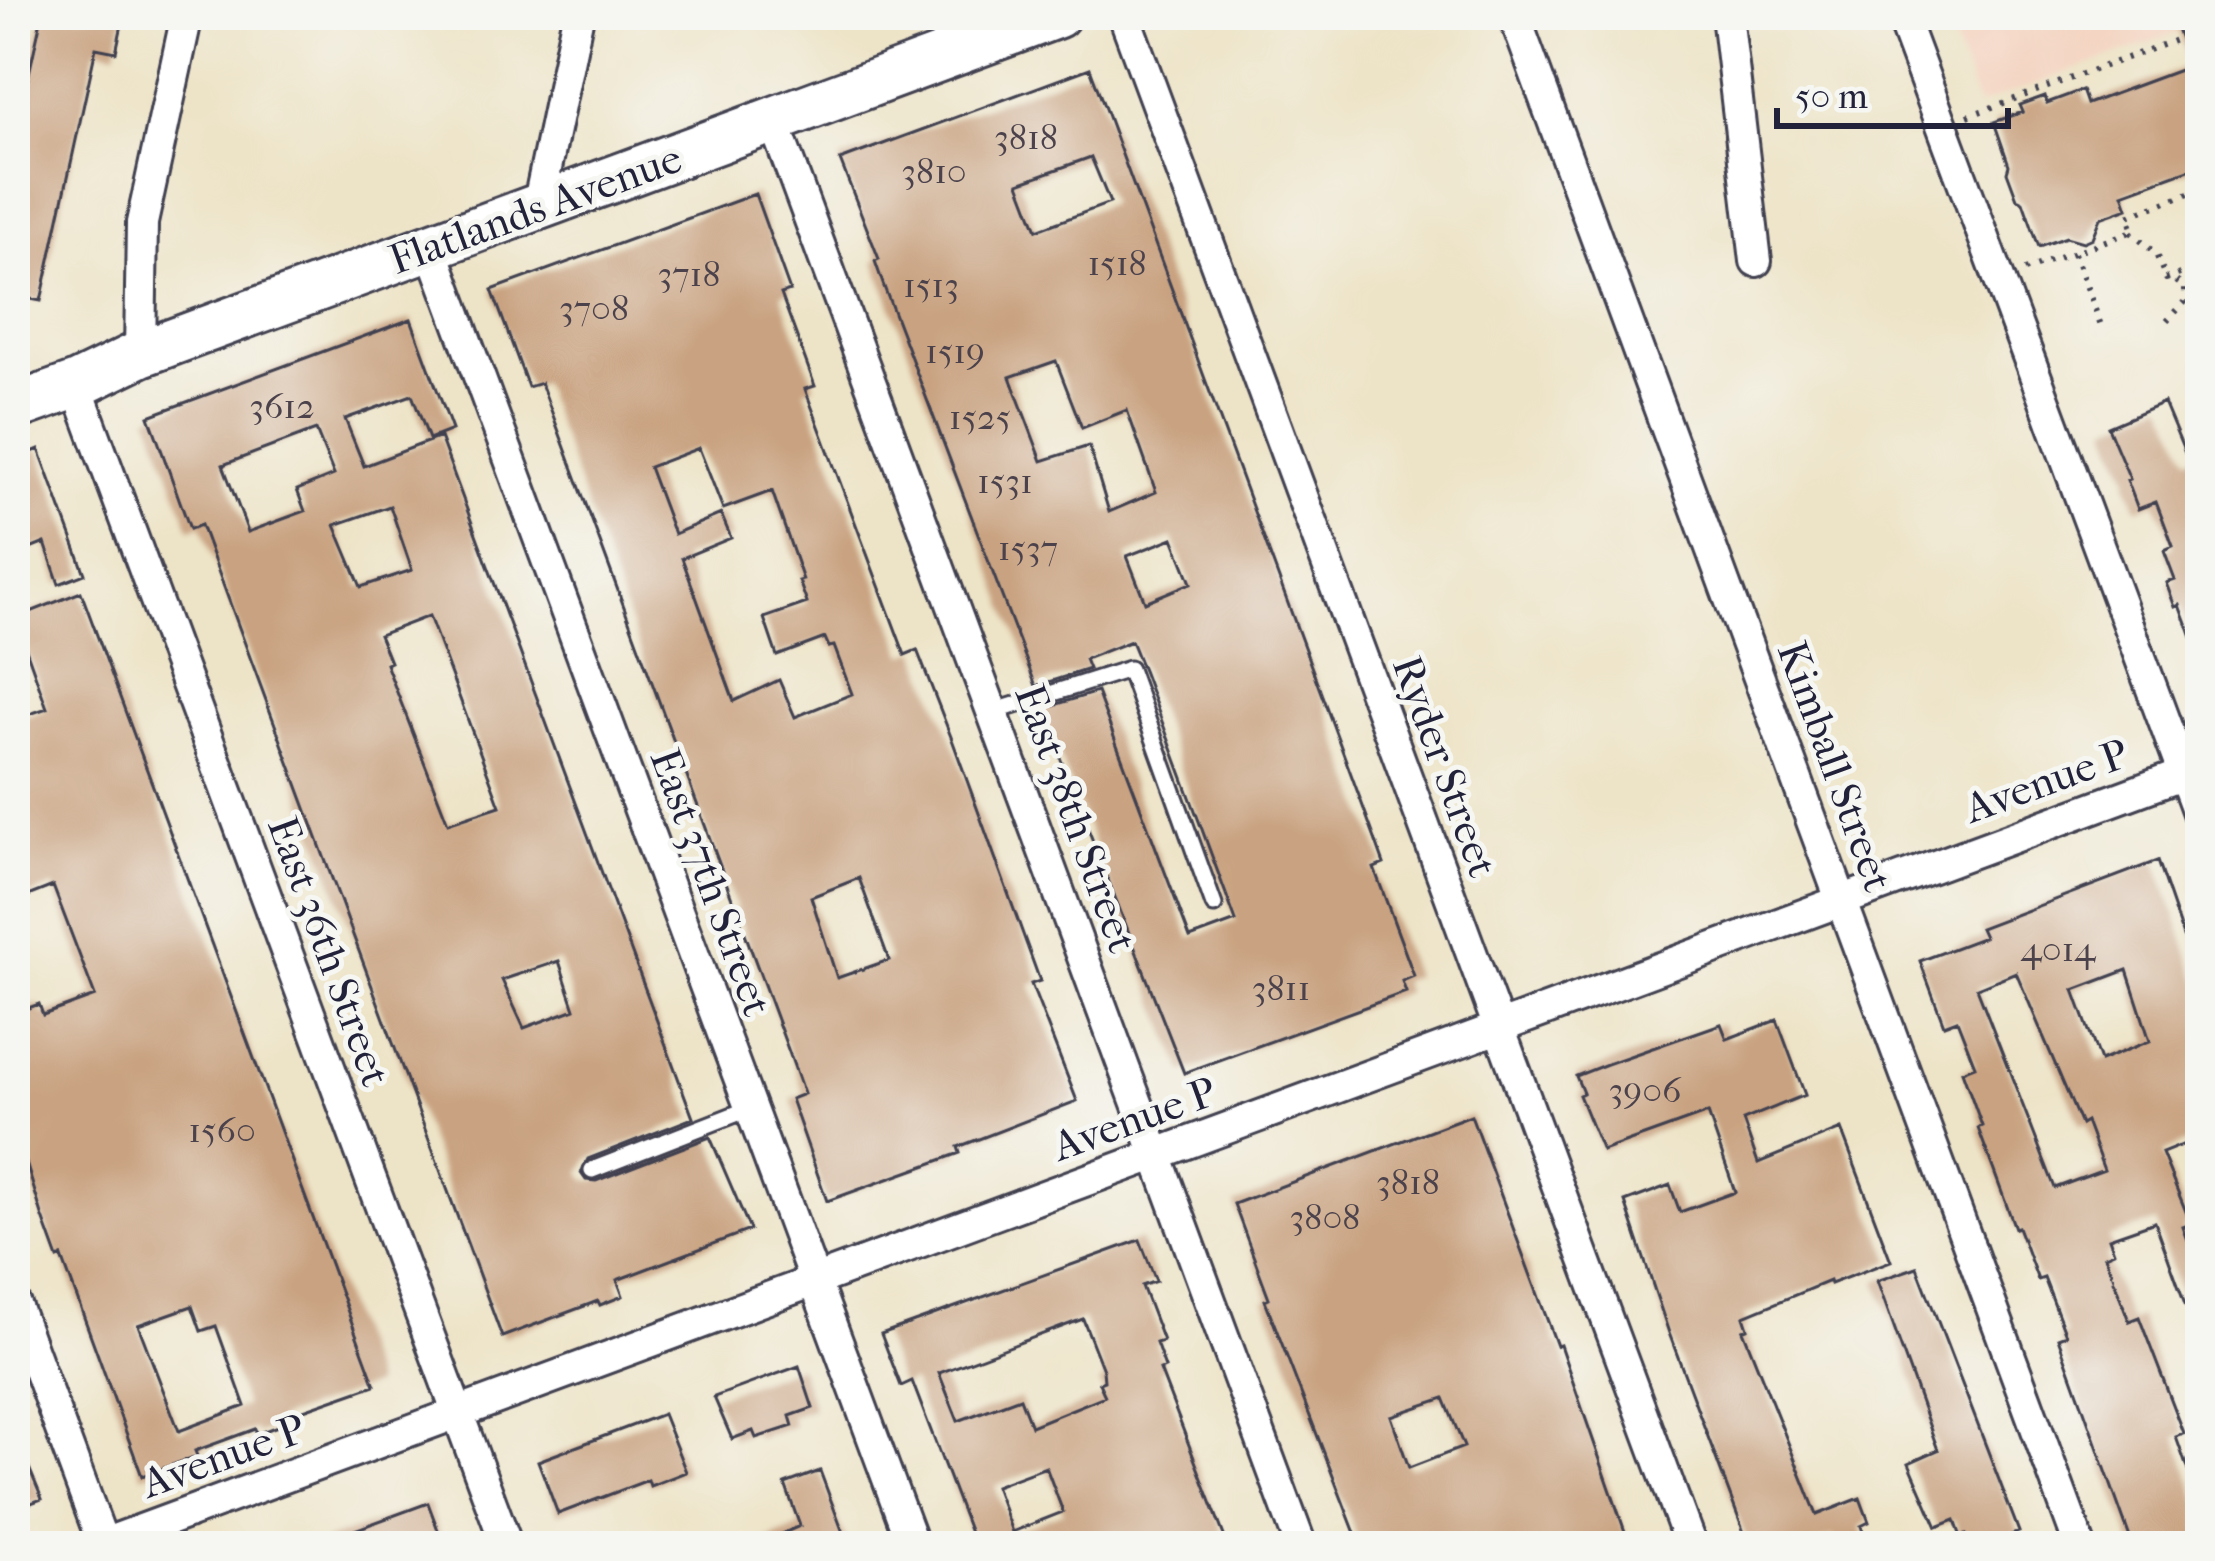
<svg xmlns="http://www.w3.org/2000/svg" width="2215" height="1561" viewBox="0 0 2215 1561" font-family="'IM FELL French Canon',serif">
  <style>
    .built { fill: #f4d3c0 }
    .building { fill: #c9a381; fill-rule: evenodd }
    .lines { fill: none; stroke-linecap: round; stroke-linejoin: round }
    .service-casing { stroke: #403f50; stroke-width: 21 }
    .minor-casing { stroke: #403f50; stroke-width: 36 }
    .secondary-casing { stroke: #403f50; stroke-width: 51 }
    .path { stroke: #403f50; stroke-width: 6; stroke-dasharray: 3 9; stroke-linecap: butt }
    .service { stroke: #fff; stroke-width: 15 }
    .minor { stroke: #fff; stroke-width: 30 }
    .secondary { stroke: #fff; stroke-width: 45 }
    .labels { text-anchor: middle; stroke-width: 10; stroke-linejoin: round; paint-order: stroke }
    .number-label { font-size: 36px; fill: #4c424c }
    .street-label { font-size: 42px; fill: #22223b; stroke: #f6f6f2 }
  </style>
  <rect width="100%" height="100%" fill="#f6f6f2"/>
  <filter id="ink" filterUnits="userSpaceOnUse"><feTurbulence type="fractalNoise" baseFrequency=".00833" numOctaves="2"/><feDisplacementMap in="SourceGraphic" scale="24" xChannelSelector="R" yChannelSelector="G"/><feConvolveMatrix kernelMatrix="1 2 1 2 8 2 1 2 1" color-interpolation-filters="sRGB"/></filter>
  <filter id="wash" filterUnits="userSpaceOnUse"><feTurbulence type="fractalNoise" baseFrequency=".004" numOctaves="4" result="noise"/><feDisplacementMap in="SourceGraphic" scale="48" xChannelSelector="R" yChannelSelector="G"/><feGaussianBlur stdDeviation="2.7" result="paint"/><feColorMatrix in="noise" values="0 0 0 0 0 0 0 0 0 0 0 0 0 0 0 0 0 1.4 0 .05"/><feComposite in="paint" operator="in"/></filter>
  <g filter="url(#wash)">
    <rect width="100%" height="100%" fill="#ede3c6"/>
    <path class="built" d="M1945,15H2200V24L1978,105Z"/>
    <g id="blocks">
      <path class="building" d="M42,15H124L116,52L96,48L41,301L15,296V137Z
        M2171,15H2200V166L2123,194L2128,208L2100,218L2092,238L2083,242L2066,237L2039,247L2023,202L2017,199L2007,172L2009,165L1994,122L2023,112L2020,105L2045,96L2047,103L2082,90L2087,104L2190,66Z
        M1090,68L1375,839L1384,864L1374,868L1414,976L1402,981L1406,992L1184,1073L1041,709L1097,692L1190,938L1236,921L1144,673L1131,641L1085,659L1089,669L1036,686L883,284L875,261L879,259L840,160ZM1091,157L1110,203L1037,230L1019,183ZM1056,361L1082,428L1127,410L1156,492L1109,512L1089,446L1042,461L1010,377ZM1173,538L1191,583L1145,602L1127,556Z
        M755,194L790,291L781,294L815,386L805,389L905,655L917,650L953,742L1040,981L1031,984L1077,1101L958,1147L960,1153L827,1201L791,1099L804,1094L789,1052L541,383L528,387L492,290ZM699,448L723,509L772,491L803,580L799,581L807,603L764,618L777,656L825,638L829,647L834,646L852,694L795,717L779,680L734,701L682,558L731,538L721,514L674,534L649,467ZM859,878L889,960L837,978L811,897Z
        M411,319L452,430L429,439L412,395L345,419L364,466L440,437L693,1118L588,1159L581,1173L586,1180L596,1181L710,1137L750,1230L617,1280L623,1296L600,1305L598,1301L502,1337L201,525L190,529L149,416ZM316,430L334,475L297,490L305,511L248,532L223,465ZM390,506L412,570L361,587L335,525ZM429,616L500,806L448,823L386,664L390,662L379,635ZM559,961L575,1009L524,1028L502,980Z
        M2164,403L2187,458L2200,453V651H2197L2180,605L2176,607L2167,583L2175,580L2164,551L2173,547L2156,502L2138,509L2127,480L2130,479L2108,427Z
        M39,449L85,574L59,584L45,543L15,555V459Z
        M81,592L375,1385L278,1419L280,1425L257,1434L255,1429L195,1451L197,1456L142,1476L62,1257L58,1259L42,1215L15,1127V1013L39,1004L43,1015L95,996L53,886L15,901V719L47,708L15,618ZM192,1306L201,1331L216,1326L245,1406L179,1431L138,1325Z
        M2157,861L2200,986V1138L2162,1153L2191,1224L2183,1227L2200,1272V1335H2196L2155,1222L2109,1238L2114,1252L2105,1256L2129,1321L2139,1317L2184,1434L2176,1437L2200,1505V1546H2133L2058,1338L2066,1335L2044,1278L2038,1280L2018,1227L2015,1228L1978,1128L1982,1126L1962,1071L1975,1066L1957,1020L1944,1025L1920,961L1984,937L1980,928ZM2127,970L2150,1041L2100,1061L2074,990ZM2016,972L2081,1125L2086,1122L2104,1170L2055,1188L1977,988Z
        M1777,1020L1805,1095L1743,1120L1758,1163L1841,1129L1891,1261L1830,1284L1829,1281L1744,1316L1748,1328L1743,1330L1817,1515L1860,1498L1869,1522L1861,1526L1868,1546H1836L1833,1537L1809,1546H1749L1669,1333L1625,1202L1670,1185L1680,1212L1735,1192L1708,1113L1602,1151L1579,1095L1583,1093L1576,1076L1607,1064L1721,1024L1727,1039Z
        M1471,1115L1557,1346L1560,1345L1630,1546H1360L1265,1300L1269,1298L1234,1204ZM1444,1398L1464,1447L1409,1468L1391,1416Z
        M1140,1240L1156,1281L1142,1286L1163,1341L1156,1343L1165,1368L1160,1370L1228,1546H975L912,1381L901,1386L881,1334ZM1083,1319L1103,1370L1104,1381L1099,1383L1105,1396L1031,1426L1020,1398L958,1421L939,1373ZM1046,1467L1063,1512L1012,1532L995,1486Z
        M1917,1267L2019,1532L1984,1546H1970L1966,1535L1961,1537L1955,1520L1937,1527L1909,1463L1938,1450L1877,1281Z
        M799,1366L813,1408L790,1416L793,1426L756,1438L753,1431L732,1439L714,1397Z
        M663,1414L686,1472L650,1486L648,1480L558,1514L538,1461Z
        M15,1434L42,1499L15,1509Z
        M820,1471L848,1546H754L800,1526L785,1484Z
        M428,1503L444,1546H319V1543Z"/>
    </g>
  </g>
  <g filter="url(#ink)">
    <use href="#blocks" fill-opacity="0" stroke="#403f50" stroke-width="3"/>
    <g class="lines">
      <defs>
        <path id="service" d="M993,712L1129,669L1214,905
          M592,1170L751,1108"/>
        <path id="minor" d="M1124,15L1691,1546
          M1514,15L2080,1546
          M1727,15L1756,261
          M1901,15L2200,818
          M943,57L952,15
          M773,120L1301,1546
          M538,207L578,15
          M431,247L913,1546
          M140,354L142,223L187,15
          M76,385L507,1546
          M15,1305L104,1546
          M98,1546L2200,768"/>
        <path id="secondary" d="M15,407L76,385L140,354L1057,15"/>
      </defs>
      <use href="#service" class="service-casing"/>
      <use href="#minor" class="minor-casing"/>
      <use href="#secondary" class="secondary-casing"/>
      <path class="path" d="M1968,116L2200,31
        M2131,232L2156,254L2166,279L2180,274
        M2074,253L2102,328
        M2025,270L2133,231L2128,216L2200,190
        M2167,321L2185,302V288L2172,278"/>
      <use href="#service" class="service"/>
      <use href="#minor" class="minor"/>
      <use href="#secondary" class="secondary"/>
    </g>
  </g>
  <g class="labels">
    <g class="number-label">
      <text x="1026" y="149">3818</text>
      <text x="934" y="183">3810</text>
      <text x="1117" y="275">1518</text>
      <text x="689" y="286">3718</text>
      <text x="931" y="297">1513</text>
      <text x="594" y="320">3708</text>
      <text x="955" y="363">1519</text>
      <text x="282" y="418">3612</text>
      <text x="980" y="429">1525</text>
      <text x="1005" y="493">1531</text>
      <text x="1028" y="560">1537</text>
      <text x="2058" y="961">4014</text>
      <text x="1281" y="1000">3811</text>
      <text x="1645" y="1102">3906</text>
      <text x="222" y="1142">1560</text>
      <text x="1408" y="1194">3818</text>
      <text x="1325" y="1229">3808</text>
    </g>
    <g class="street-label">
      <text transform="translate(535 208) rotate(-20)" y="15">Flatlands Avenue</text>
      <text transform="translate(1446 766) rotate(70)" y="15">Ryder Street</text>
      <text transform="translate(1836 766) rotate(70)" y="15">Kimball Street</text>
      <text transform="translate(2046 780) rotate(-20)" y="15">Avenue P</text>
      <text transform="translate(1077 818) rotate(70)" y="15">East 38th Street</text>
      <text transform="translate(712 882) rotate(70)" y="15">East 37th Street</text>
      <text transform="translate(330 951) rotate(70)" y="15">East 36th Street</text>
      <text transform="translate(1134 1118) rotate(-20)" y="15">Avenue P</text>
      <text transform="translate(223 1455) rotate(-20)" y="15">Avenue P</text>
    </g>
  </g>
  <rect width="2215" height="1561" fill="none" stroke="#f6f6f2" stroke-width="60"/>
  <path d="M1777 108v18h231v-18" fill="none" stroke="#22223b" stroke-width="6"/>
  <text x="1795" y="108" font-size="36" fill="#22223b" stroke="#f6f6f2" stroke-width="9" paint-order="stroke">50 m</text>
</svg>
